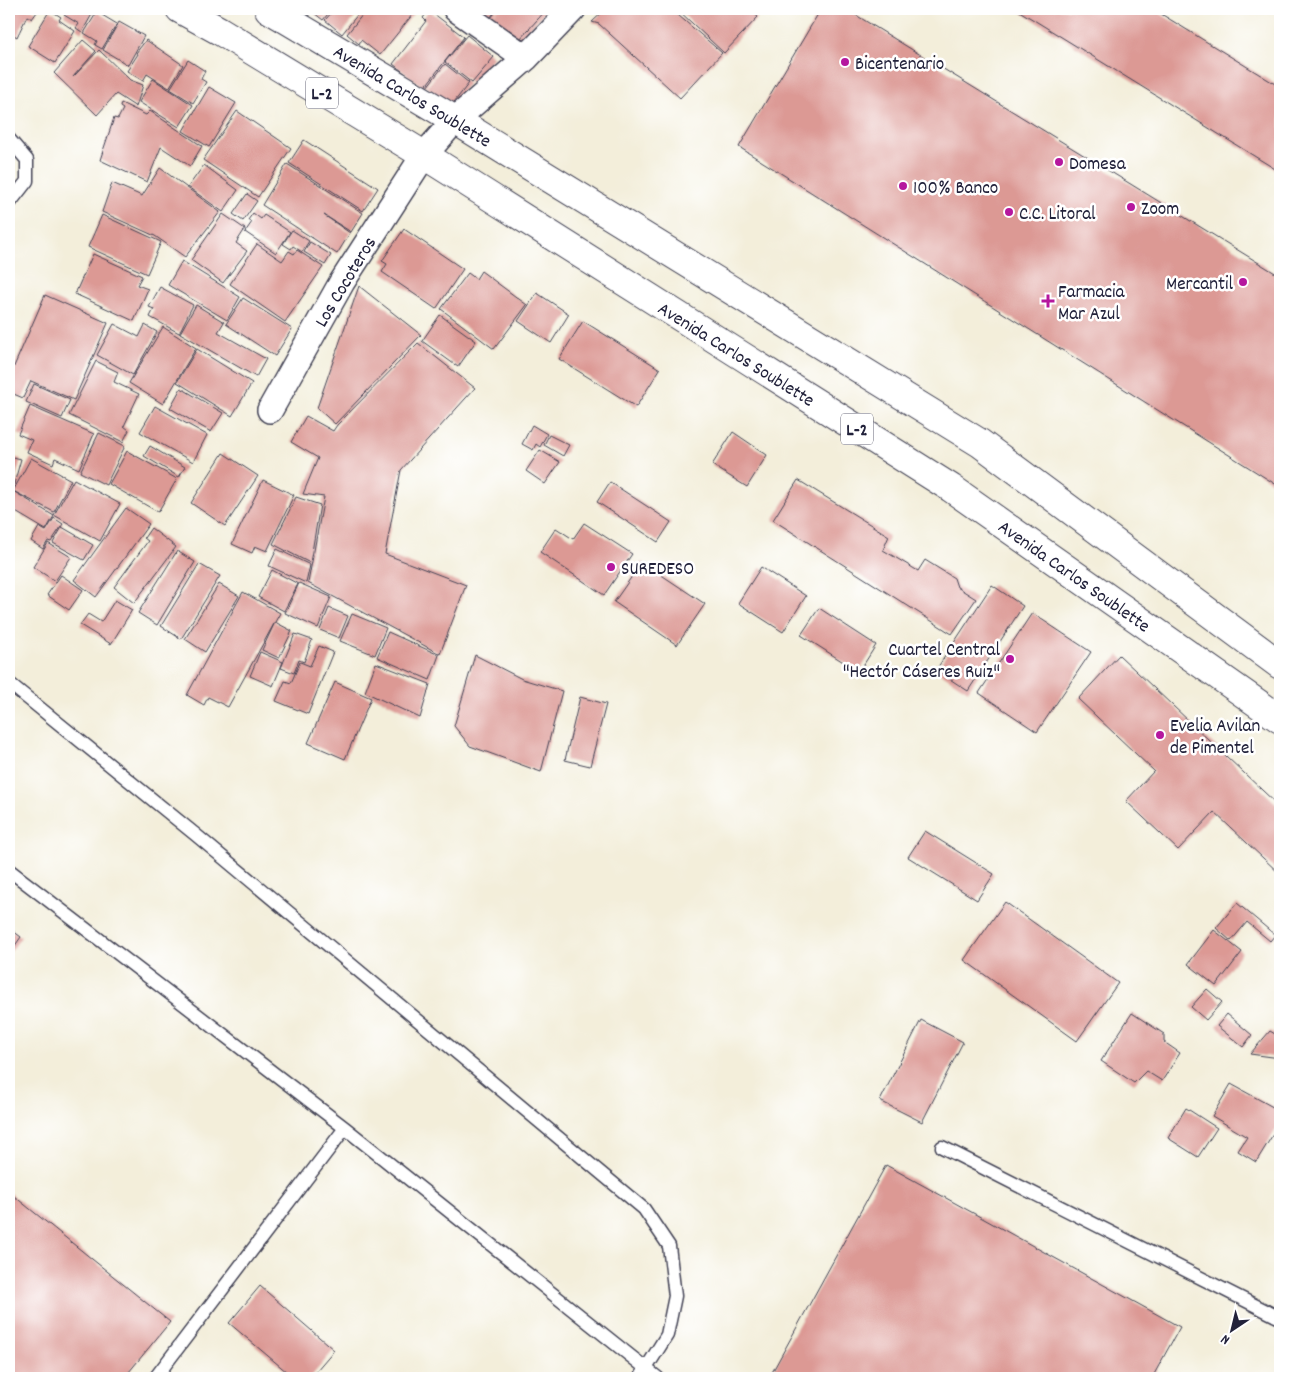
<svg xmlns="http://www.w3.org/2000/svg" width="1289" height="1387" viewBox="0 0 1289 1387" font-family="Dekko,sans-serif">
  <style>
    .building { fill: #dc9994 }
    .lines { fill: none; stroke-linecap: round; stroke-linejoin: round }
    .service-casing { stroke: #414153; stroke-width: 15 }
    .minor-casing { stroke: #414153; stroke-width: 28 }
    .primary-casing { stroke: #414153; stroke-width: 30 }
    .service { stroke: #fff; stroke-width: 12 }
    .minor { stroke: #fff; stroke-width: 25 }
    .primary { stroke: #fff; stroke-width: 28 }
    .poi-dot { fill: #b5179e; stroke: #fff; stroke-width: 2 }
    .labels { text-anchor: middle; stroke-width: 5; stroke-linejoin: round; paint-order: stroke }
    .shield { fill: #fff; stroke: #646476; stroke-width: 1 }
    .shield-label { font-size: 18px; font-weight: bold; fill: #22223b }
    .poi-label { font-size: 19px; fill: #22223b; stroke: #fff; text-anchor: start }
    .street-label { font-size: 19px; fill: #22223b; stroke: #fff }
  </style>
  <rect width="100%" height="100%" fill="#fff"/>
  <filter id="ink" filterUnits="userSpaceOnUse"><feTurbulence type="fractalNoise" baseFrequency=".02" numOctaves="2"/><feDisplacementMap in="SourceGraphic" scale="10" xChannelSelector="R" yChannelSelector="G"/><feConvolveMatrix kernelMatrix="1 2 1 2 8 2 1 2 1" color-interpolation-filters="sRGB"/></filter>
  <filter id="wash" filterUnits="userSpaceOnUse"><feTurbulence type="fractalNoise" baseFrequency=".0096" numOctaves="4" result="noise"/><feDisplacementMap in="SourceGraphic" scale="20" xChannelSelector="R" yChannelSelector="G"/><feGaussianBlur stdDeviation="1.12" result="paint"/><feColorMatrix in="noise" values="0 0 0 0 0 0 0 0 0 0 0 0 0 0 0 0 0 1.4 0 .05"/><feComposite in="paint" operator="in"/></filter>
  <g filter="url(#wash)">
    <rect width="100%" height="100%" fill="#f3eeda"/>
    <g id="blocks">
      <path class="building" d="M9,9H32L37,12L32,19L27,16L17,37L9,32Z
        M68,9H95L82,32L76,28L79,24L64,15Z
        M309,9H332L323,20Z
        M335,9H362L342,34L325,20Z
        M367,9H417L380,55L361,40L359,44L347,34Z
        M477,9H497L490,18Z
        M498,9H547L519,40L491,18Z
        M606,9H671L722,53L680,98L599,24L592,22Z
        M677,9H749L758,17L724,53Z
        M821,9H846L1280,276V487L739,147Z
        M1016,9H1153L1280,87V172Z
        M50,10L61,17L59,20L75,31L55,63L28,46Z
        M429,10L464,37L424,88L393,64L426,21L423,18Z
        M97,12L117,24L102,49L95,45L97,41L84,33Z
        M119,22L144,36L128,65L103,50Z
        M467,35L494,57L472,83L445,62Z
        M83,40L96,51L73,77L99,50L130,80L143,85L136,107L116,94L97,115L54,73Z
        M146,40L183,65L169,88L147,74L143,81L127,71L138,54L136,53Z
        M188,60L205,71L201,79L206,82L193,103L170,89Z
        M445,64L469,83L451,106L427,87Z
        M153,79L193,105L179,127L139,102Z
        M209,87L236,103L209,147L183,131Z
        M121,103L146,115L150,111L202,146L190,166L161,147L147,182L100,160L114,118L118,119L123,109L120,107Z
        M237,111L291,148L258,197L203,160Z
        M304,140L378,188L363,211L289,163Z
        M287,164L363,213L351,232L324,215L350,233L337,254L262,205Z
        M204,165L238,190L223,212L188,187Z
        M160,168L220,212L185,257L155,236L102,212L112,183L142,196Z
        M247,194L257,201L243,221L233,214Z
        M253,213L261,219L264,215L290,232L276,253L245,232L252,222L248,220Z
        M223,214L245,229L236,243L247,251L223,283L191,260Z
        M102,215L161,242L147,274L88,247Z
        M404,229L463,269L436,309L382,272L387,264L382,261Z
        M292,230L309,241L302,252L293,246L291,249L283,244Z
        M310,242L331,255L325,265L304,252Z
        M257,244L282,261L289,251L294,254L297,250L323,267L285,322L230,284Z
        M93,254L142,276L137,285L148,289L134,321L75,294Z
        M182,261L240,297L227,320L168,285Z
        M481,271L527,305L494,349L441,309L468,273L476,279Z
        M359,286L421,335L335,424L317,408Z
        M160,287L193,305L179,333L150,317L154,309L149,307Z
        M537,293L569,314L551,343L518,321Z
        M45,295L108,323L74,400L31,381L23,398L9,392V378Z
        M243,298L292,329L275,356L226,324Z
        M196,305L224,322L218,332L266,359L256,377L180,333Z
        M440,315L476,341L458,367L422,341Z
        M583,321L660,369L636,407L559,359Z
        M114,324L139,337L145,325L157,332L133,375L97,355Z
        M163,327L196,348L163,404L129,383Z
        M418,343L475,388L401,470L385,554L466,585L440,654L308,583L324,497L303,494L318,458L291,442L306,416L333,431L337,425Z
        M197,349L252,383L232,416L177,382Z
        M96,361L118,372L114,382L139,394L124,426L129,430L123,442L69,415Z
        M34,384L70,400L62,418L26,402Z
        M181,388L223,413L211,432L170,408Z
        M30,406L94,434L79,469L55,458L53,464L27,452L32,440L18,434Z
        M155,406L207,435L193,462L140,432Z
        M532,425L547,434L540,447L536,444L533,450L522,444Z
        M733,432L767,455L747,487L712,465Z
        M99,433L125,446L106,485L80,472Z
        M549,435L569,445L563,456L544,445Z
        M150,446L185,467L179,477L144,456Z
        M540,450L560,462L545,484L526,471Z
        M127,451L177,479L158,512L109,484Z
        M223,453L258,476L225,526L191,503Z
        M9,456L21,459L12,491L9,490Z
        M31,458L71,480L54,512L13,491Z
        M74,479L120,504L100,541L54,515Z
        M263,480L294,495L267,551L255,546L252,553L232,544Z
        M798,480L889,536L883,550L918,571L925,560L954,578L957,587L976,599L952,634L773,520Z
        M610,482L671,522L658,542L597,502Z
        M13,491L54,516L46,530L9,508V498Z
        M296,497L320,505L310,563L273,544Z
        M126,508L149,524L96,597L74,580Z
        M54,518L63,524L51,542L48,541L43,549L31,541L39,527L46,531Z
        M584,523L632,554L604,595L540,552L556,528L573,539Z
        M62,527L93,545L84,560L53,543Z
        M151,528L176,547L134,603L114,587L148,541L144,538Z
        M48,543L71,557L55,581L33,567Z
        M277,549L310,565L306,583L269,566Z
        M177,551L195,562L157,625L138,613Z
        M642,562L705,604L677,645L614,602Z
        M199,564L220,576L181,639L161,626Z
        M761,567L806,596L783,632L738,603Z
        M272,570L298,584L284,611L258,597Z
        M61,575L83,590L69,610L47,595Z
        M299,583L331,597L318,628L285,613Z
        M219,584L239,596L205,652L185,639Z
        M992,585L1023,606L968,691L936,670Z
        M243,592L280,613L228,707L208,697L204,705L187,695Z
        M115,600L132,610L111,644L80,625L88,614L101,622Z
        M329,608L348,616L339,638L320,630Z
        M819,608L876,645L859,672L801,635Z
        M1032,613L1091,652L1037,732L979,693Z
        M352,614L386,628L375,655L340,641Z
        M275,622L292,631L279,658L262,650Z
        M388,632L439,655L430,680L377,657Z
        M295,634L312,640L304,662L299,660L294,673L281,668Z
        M319,646L333,652L308,714L276,701L285,681L291,683L300,662L310,666Z
        M260,652L283,662L273,686L250,676Z
        M475,655L522,679L562,691L541,772L470,746L454,726Z
        M1119,655L1280,807V874L1214,812L1178,850L1126,801L1154,771L1078,699Z
        M376,663L430,684L420,718L365,692Z
        M335,682L371,698L345,759L308,743Z
        M580,697L606,704L590,766L565,760Z
        M925,831L994,874L977,900L908,857Z
        M1005,902L1118,983L1077,1041L964,960Z
        M1237,903L1275,935L1270,941L1247,922L1231,941L1216,928Z
        M1214,930L1242,952L1216,986L1188,964Z
        M13,931L21,937L9,954V937Z
        M1207,989L1222,1002L1206,1020L1191,1007Z
        M1132,1013L1164,1034V1042L1180,1053L1162,1081L1146,1071L1134,1083L1101,1061Z
        M1227,1014L1252,1035L1243,1047L1217,1026Z
        M921,1020L963,1042L922,1122L880,1101Z
        M1270,1031L1280,1037V1058L1250,1054Z
        M1231,1084L1280,1111V1123L1256,1162L1238,1151L1247,1137L1212,1116Z
        M1186,1108L1217,1128L1198,1157L1168,1138Z
        M886,1165L1180,1327L1152,1378H769Z
        M9,1192L170,1322L124,1378H9Z
        M260,1286L334,1350L310,1378H294L229,1323Z"/>
    </g>
  </g>
  <g filter="url(#ink)">
    <use href="#blocks" fill-opacity="0" stroke="#414153" stroke-width="1"/>
    <g class="lines">
      <defs>
        <path id="service" d="M9,139L27,160V181L9,204
          M9,683L196,835L644,1209L669,1246L675,1296L667,1335L640,1378
          M9,870L345,1128L658,1378
          M942,1147L1280,1318
          M155,1378L345,1128"/>
        <path id="minor" d="M456,9L526,58
          M270,410L342,282L424,155L455,120L526,58L573,9"/>
        <path id="primary" d="M180,9L220,31L424,155L951,488L1280,719
          M269,9L455,120L980,443L1280,665"/>
      </defs>
      <use href="#service" class="service-casing"/>
      <use href="#minor" class="minor-casing"/>
      <use href="#primary" class="primary-casing"/>
      <use href="#service" class="service"/>
      <use href="#minor" class="minor"/>
      <use href="#primary" class="primary"/>
    </g>
  </g>
  <g class="poi-dot">
    <circle cx="845" cy="62" r="5"/>
    <circle cx="1059" cy="162" r="5"/>
    <circle cx="903" cy="186" r="5"/>
    <circle cx="1131" cy="207" r="5"/>
    <circle cx="1009" cy="212" r="5"/>
    <circle cx="1243" cy="282" r="5"/>
    <path d="M1045.5 293.5h5v5h5v5h-5v5h-5v-5h-5v-5h5z"/>
    <circle cx="611" cy="567" r="5"/>
    <circle cx="1010" cy="659" r="5"/>
    <circle cx="1160" cy="735" r="5"/>
  </g>
  <g class="labels">
    <g class="shield">
      <rect x="306" y="77.5" width="32" height="31" rx="4"/>
      <rect x="841" y="413.5" width="32" height="31" rx="4"/>
    </g>
    <g class="shield-label">
      <text x="322" y="99">L-2</text>
      <text x="857" y="435">L-2</text>
    </g>
    <g class="poi-label">
      <text x="855" y="69">Bicentenario</text>
      <text x="1069" y="169">Domesa</text>
      <text x="913" y="193">100% Banco</text>
      <text x="1141" y="214">Zoom</text>
      <text x="1019" y="219">C.C. Litoral</text>
      <text x="1233" y="289" text-anchor="end">Mercantil</text>
      <text x="1058" y="297">Farmacia<tspan x="1058" dy="22">Mar Azul</tspan></text>
      <text x="621" y="574">SUREDESO</text>
      <text x="1000" y="655" text-anchor="end">Cuartel Central<tspan x="1000" dy="22">"Hectór Cáseres Ruiz"</tspan></text>
      <text x="1170" y="731">Evelia Avilan<tspan x="1170" dy="22">de Pimentel</tspan></text>
    </g>
    <g class="street-label">
      <text transform="translate(413 95) rotate(31)" y="7">Avenida Carlos Soublette</text>
      <text transform="translate(344 281) rotate(-59)" y="7">Los Cocoteros</text>
      <text transform="translate(737 353) rotate(32)" y="7">Avenida Carlos Soublette</text>
      <text transform="translate(1075 575) rotate(35)" y="7">Avenida Carlos Soublette</text>
    </g>
  </g>
  <rect width="1289" height="1387" fill="none" stroke="#fff" stroke-width="30"/>
  <g transform="translate(1232 1330) rotate(215)" stroke="#ffffff" stroke-width="4" paint-order="stroke">
  <path d="M0-4L9 19L0 12L-9 19Z" fill="#22223b"/>
  <text y="-8" font-size="14" font-weight="bold" text-anchor="middle" fill="#22223b">N</text>
  </g>
</svg>
